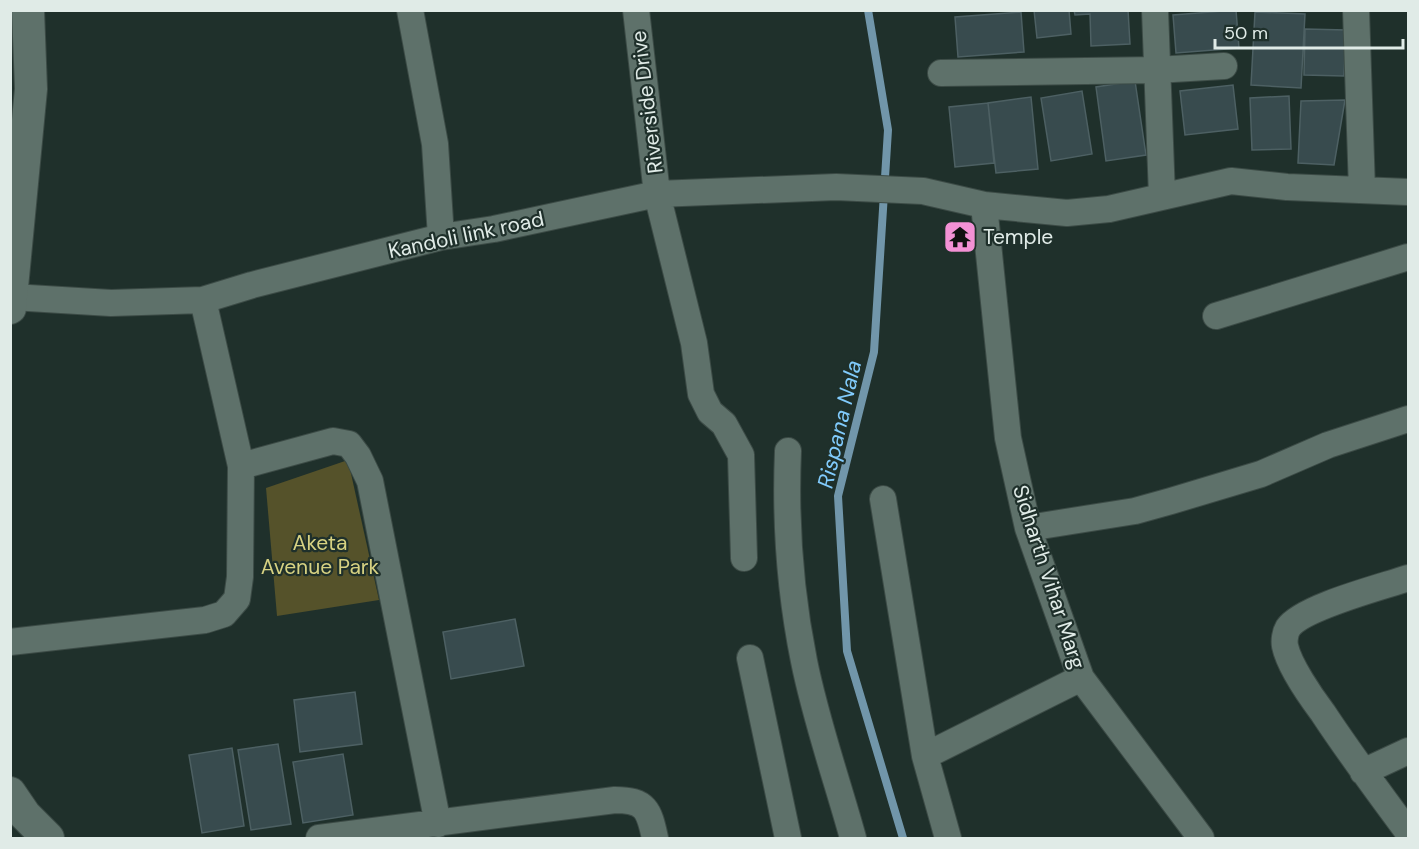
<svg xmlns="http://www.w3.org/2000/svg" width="1419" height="849" viewBox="0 0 1419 849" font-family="'DM Sans',sans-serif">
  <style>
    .green { fill: #55522a }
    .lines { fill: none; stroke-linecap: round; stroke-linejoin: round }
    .stream { stroke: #7196aa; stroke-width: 8 }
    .building { fill: #384b4e; stroke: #4d6063; stroke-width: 1.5 }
    .minor-casing { stroke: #3c4b46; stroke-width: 28 }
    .tertiary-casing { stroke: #3c4b46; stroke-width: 34 }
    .minor { stroke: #5e716a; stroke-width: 26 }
    .tertiary { stroke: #5e716a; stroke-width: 32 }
    .labels { text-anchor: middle; stroke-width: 4.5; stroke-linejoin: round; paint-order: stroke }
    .street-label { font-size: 21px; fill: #e0ebe7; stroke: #1f302b }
    .poi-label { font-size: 21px; fill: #e0ebe7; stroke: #1f302b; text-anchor: start }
    .park-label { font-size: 21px; fill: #d7d282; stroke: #1f302b }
    .water-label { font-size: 22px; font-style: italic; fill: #81cbfc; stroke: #1f302b }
  </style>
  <rect width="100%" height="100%" fill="#1f302b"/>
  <path class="green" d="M348,460L379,600L277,616L266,488Z"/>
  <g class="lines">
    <path class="stream" d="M868,10L888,130L874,352L838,496L847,651L903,838"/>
  </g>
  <path class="building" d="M1034,10H1069L1071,34L1037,38Z
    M1074,10H1128L1130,44L1091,46L1090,14L1075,15Z
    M1236,10L1239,48L1176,53L1173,15Z
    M1021,12L1024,52L958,57L955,17Z
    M1255,12L1305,14L1301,88L1251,85Z
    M1305,29L1346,30L1344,76L1304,75Z
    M1135,81L1146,155L1106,161L1096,87Z
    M1233,85L1238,129L1185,135L1180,91Z
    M1082,91L1092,154L1051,161L1041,98Z
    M1289,96L1291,149L1252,150L1250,98Z
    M1031,97L1038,169L996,173L988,103Z
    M1345,100L1334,165L1298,163L1301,101Z
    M988,103L994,163L955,167L949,107Z
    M515,619L524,666L451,679L443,632Z
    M355,692L362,744L300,752L294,700Z
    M278,744L291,824L251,830L238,750Z
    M232,748L244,826L202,833L189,755Z
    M343,754L353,815L303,823L293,762Z"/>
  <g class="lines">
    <defs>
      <path id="minor" d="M410,10L435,144L441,237
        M636,10L657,194L694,343L701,394L710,412L724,424L741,455L744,558
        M1155,10L1162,196
        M1356,10L1362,190
        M941,73L1156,70L1224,66
        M984,205L1008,438L1028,528L1081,678L1201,838
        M12,297L111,303L203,300L252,285L441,237L494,229L657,194L836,187L923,191L984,205L1067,213L1109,209L1231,181L1287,187L1408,192
        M1216,316L1408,257
        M788,451C785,522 790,592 804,661C816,721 837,780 853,838
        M241,466L333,441L349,444L358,456L370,481L438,824
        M883,499L925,756L948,838
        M1028,528L1135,511L1171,501L1261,474L1328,445L1408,419
        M1408,578C1382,587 1302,607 1288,628C1285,633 1284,641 1285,646C1289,665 1311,697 1323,713C1350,754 1379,793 1408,832
        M10,642L205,620L224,614L237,599L240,577L241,466L203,300
        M750,658L788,838
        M925,756L1081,678
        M1363,772L1408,751
        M319,838L615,800C646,800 649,810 655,838"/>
      <path id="tertiary" d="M10,308L31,89L28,10
        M10,793L25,815L48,838"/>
    </defs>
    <use href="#minor" class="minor-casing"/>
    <use href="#tertiary" class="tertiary-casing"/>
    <use href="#minor" class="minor"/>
    <use href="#tertiary" class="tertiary"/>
  </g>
  <defs>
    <symbol id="temple-square" viewBox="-11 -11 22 22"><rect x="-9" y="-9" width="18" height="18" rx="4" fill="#f391d5" stroke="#1f302b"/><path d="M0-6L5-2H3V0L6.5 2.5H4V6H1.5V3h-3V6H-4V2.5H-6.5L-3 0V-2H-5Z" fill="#111"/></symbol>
  </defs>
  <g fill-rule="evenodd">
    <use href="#temple-square" x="941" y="218" width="38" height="38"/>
  </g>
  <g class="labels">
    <g class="street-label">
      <text transform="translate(647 102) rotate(-97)" y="7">Riverside Drive</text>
      <text transform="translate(466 235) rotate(-12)" y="7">Kandoli link road</text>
      <text transform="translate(1049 577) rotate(72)" y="7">Sidharth Vihar Marg</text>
    </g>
    <g class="poi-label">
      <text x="983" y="244">Temple</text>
    </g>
    <g class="park-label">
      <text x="320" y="550">Aketa<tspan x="320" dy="24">Avenue Park</tspan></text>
    </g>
    <g class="water-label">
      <text transform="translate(839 424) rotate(-77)" y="8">Rispana Nala</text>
    </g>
  </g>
  <rect width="1419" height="849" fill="none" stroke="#e0ebe7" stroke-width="24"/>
  <path d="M1215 39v9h188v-9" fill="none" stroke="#e0ebe7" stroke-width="3"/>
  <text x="1224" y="39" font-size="18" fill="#e0ebe7" stroke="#1f302b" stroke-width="4.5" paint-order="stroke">50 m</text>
</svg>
